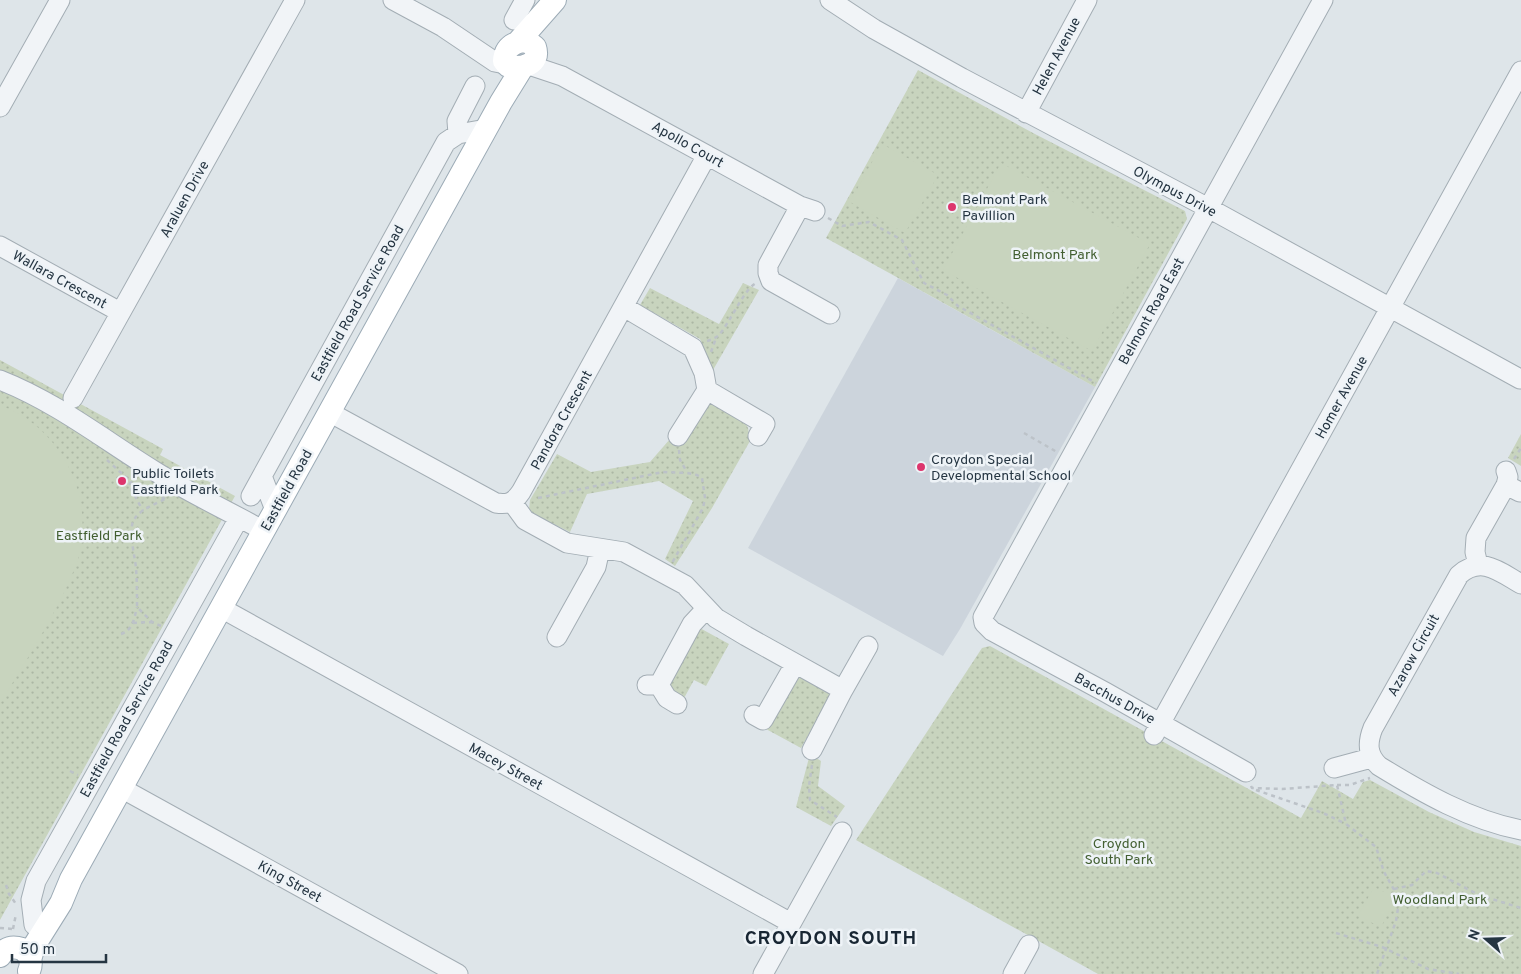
<svg xmlns="http://www.w3.org/2000/svg" width="1521" height="974" viewBox="0 0 1521 974" font-family="Overpass,sans-serif">
  <style>
    .built { fill: #ccd4dc }
    .park { fill: url(#park-dots) }
    .pitch { fill: #c8d4be }
    .lines { fill: none; stroke-linecap: round; stroke-linejoin: round }
    .minor-casing { stroke: #a3adb4; stroke-width: 21 }
    .major-casing { stroke: #9cabb6; stroke-width: 24 }
    .path { stroke: #bcc2c8; stroke-width: 2.5; stroke-dasharray: 4 4; stroke-linecap: butt }
    .minor { stroke: #f1f4f7; stroke-width: 19 }
    .major { stroke: #fff; stroke-width: 22 }
    .poi-dot { fill: #dd356d; stroke: #eef3f7; stroke-width: 2 }
    .labels { text-anchor: middle; stroke-width: 5; stroke-linejoin: round; paint-order: stroke }
    .street-label { font-size: 14px; fill: #253542; stroke: #eef3f7 }
    .poi-label { font-size: 14px; fill: #253542; stroke: #eef3f7; text-anchor: start }
    .park-label { font-size: 14px; fill: #425f31; stroke: #eef3f7 }
    .district-label { font-size: 19px; font-weight: bold; letter-spacing: 1px; fill: #182633; stroke: #eef3f7 }
  </style>
  <defs>
    <pattern id="park-dots" width="8" height="8" patternUnits="userSpaceOnUse" patternTransform="scale(1.25)"><rect width="8" height="8" fill="#c8d4be"/><path d="M2 2h.1M6 6h.1" fill="none" stroke="#acb7a4" stroke-width="1.8" stroke-linecap="round"/></pattern>
  </defs>
  <rect width="100%" height="100%" fill="#dee5e9"/>
  <path class="built" d="M898,278L1095,387L960,629L943,656L748,548Z"/>
  <path class="park" d="M918,70L1033,133L1185,211L1187,219L1095,387L826,238Z
    M743,283L759,290L713,370L700,339L640,305L650,288L719,324Z
    M0,360L163,449L160,455L235,496L0,920Z
    M709,403L744,420L748,428L750,441L712,508L675,566L665,559L693,501L659,481L587,494L570,532L535,515L529,509L530,500L557,454L591,472L650,462L670,439L683,445L703,406Z
    M1521,434V466L1508,458Z
    M698,627L729,644L706,686L694,680L683,700L669,693L667,683Z
    M990,646L1301,818L1322,781L1353,799L1363,782L1370,780L1429,812L1474,832L1521,846V974H1098L856,840L982,648Z
    M798,673L832,692L801,748L766,729Z
    M810,754L821,761L818,786L845,806L831,826L796,807Z"/>
  <path class="pitch" d="M882,144L938,175L905,233L850,202Z
    M1001,163L1150,244L1092,351L943,270Z
    M0,405C9,409 19,413 27,419C64,445 86,489 82,534C81,540 81,547 80,553C64,603 27,658 0,704Z
    M1374,887L1396,898L1381,927L1358,916Z"/>
  <g class="lines">
    <defs>
      <path id="minor" d="M393,0L443,27L495,62L505,64
        M830,0L874,29L962,78L1214,211L1520,379
        M514,20L525,0
        M529,65L562,76L800,206L815,211
        M0,107L60,0
        M1026,113L1087,0
        M458,134L457,121L475,86
        M800,206L768,265V273L771,281L830,314
        M0,246L120,312
        M624,307L693,348L704,373L707,390L765,424L758,436
        M0,380C56,402 103,439 153,470C189,493 227,510 264,531
        M73,398L295,0
        M329,412L496,503C509,505 514,502 521,492L707,155
        M678,436L707,390
        M1506,471L1508,477L1506,485L1520,492
        M251,496L262,476
        M512,502L525,520L567,543L624,552L685,585L716,618L746,636L843,690
        M275,510L262,476L446,142L458,134L486,129
        M1478,565L1475,552L1476,538L1506,485
        M1521,584C1500,572 1481,555 1459,575L1373,728C1367,743 1367,755 1379,766C1423,793 1470,820 1521,830
        M221,608L791,923
        M557,637L596,567L600,549
        M647,685H659L667,698L677,704
        M659,685L692,624L706,609
        M754,715L763,720L795,664
        M1154,735L1521,71
        M812,750L843,690L868,646
        M1334,768L1371,758
        M1246,772L1105,692L992,631L984,623L983,617L1323,0
        M121,788L458,974
        M34,925L31,900L36,881L239,518
        M763,974L842,832
        M1013,974L1029,945"/>
      <path id="major" d="M524,41L530,43L535,47C541,65 521,69 508,66L504,61C505,48 512,43 524,41Z
        M518,42L555,0
        M0,956C6,947 13,946 22,949C30,954 33,962 29,971
        M30,960L34,946L61,903L71,879L501,102L522,68"/>
    </defs>
    <use href="#minor" class="minor-casing"/>
    <use href="#major" class="major-casing"/>
    <path class="path" d="M828,218L842,226L869,222L902,240L924,283L947,295L958,306L1096,383
      M707,341C711,340 715,338 718,336C729,325 746,285 757,283
      M711,352L716,338
      M1024,433L1057,452
      M679,450L680,460L687,472
      M1514,459L1521,448
      M107,460L131,482L129,485L143,511
      M148,489L165,499
      M538,498L663,472L687,473L697,475L702,478L705,498L703,508L672,563
      M133,623L152,622
      M161,626L152,622L137,607C137,594 137,581 136,568C135,556 127,528 135,518C141,509 156,504 165,499L166,496
      M121,634C133,630 134,619 137,607
      M812,765L809,786L810,800L837,817
      M70,771L78,775
      M1337,785H1350L1370,778
      M1251,786L1252,788L1282,789L1337,785L1346,824L1376,847L1384,872L1397,895L1398,908L1396,921L1377,974
      M1256,790L1323,813L1346,824
      M6,885L9,894L16,904
      M1394,889L1412,885L1426,871L1437,873L1479,895L1521,908
      M0,928L13,929
      M13,929L16,914
      M1336,933L1382,947L1428,969L1459,974"/>
    <use href="#minor" class="minor"/>
    <use href="#major" class="major"/>
  </g>
  <g class="poi-dot">
    <circle cx="952" cy="207" r="5"/>
    <circle cx="921" cy="467" r="5"/>
    <circle cx="122" cy="481" r="5"/>
  </g>
  <g class="labels">
    <g class="street-label">
      <text transform="translate(1056 56) rotate(-62)" y="5">Helen Avenue</text>
      <text transform="translate(688 144) rotate(29)" y="5">Apollo Court</text>
      <text transform="translate(1175 191) rotate(28)" y="5">Olympus Drive</text>
      <text transform="translate(184 199) rotate(-61)" y="5">Araluen Drive</text>
      <text transform="translate(60 279) rotate(29)" y="5">Wallara Crescent</text>
      <text transform="translate(357 303) rotate(-61)" y="5">Eastfield Road Service Road</text>
      <text transform="translate(1151 311) rotate(-61)" y="5">Belmont Road East</text>
      <text transform="translate(1341 397) rotate(-61)" y="5">Homer Avenue</text>
      <text transform="translate(561 420) rotate(-61)" y="5">Pandora Crescent</text>
      <text transform="translate(286 490) rotate(-61)" y="5">Eastfield Road</text>
      <text transform="translate(1413 655) rotate(-61)" y="5">Azarow Circuit</text>
      <text transform="translate(1115 698) rotate(29)" y="5">Bacchus Drive</text>
      <text transform="translate(126 719) rotate(-61)" y="5">Eastfield Road Service Road</text>
      <text transform="translate(506 766) rotate(29)" y="5">Macey Street</text>
      <text transform="translate(290 881) rotate(29)" y="5">King Street</text>
    </g>
    <g class="poi-label">
      <text x="962" y="204">Belmont Park<tspan x="962" dy="16">Pavillion</tspan></text>
      <text x="931" y="464">Croydon Special<tspan x="931" dy="16">Developmental School</tspan></text>
      <text x="132" y="478">Public Toilets<tspan x="132" dy="16">Eastfield Park</tspan></text>
    </g>
    <g class="park-label">
      <text x="1055" y="259">Belmont Park</text>
      <text x="99" y="540">Eastfield Park</text>
      <text x="1119" y="848">Croydon<tspan x="1119" dy="16">South Park</tspan></text>
      <text x="1440" y="904">Woodland Park</text>
    </g>
    <g class="district-label">
      <text x="831" y="944">CROYDON SOUTH</text>
    </g>
  </g>
  <g transform="translate(1486 939) rotate(290)" stroke="#eef3f7" stroke-width="4" paint-order="stroke">
  <path d="M0-4L9 19L0 12L-9 19Z" fill="#253542"/>
  <text y="-8" font-size="14" font-weight="bold" text-anchor="middle" fill="#253542">N</text>
  </g>
  <path d="M12 954v8h94v-8" fill="none" stroke="#253542" stroke-width="2.5"/>
  <text x="20" y="954" font-size="15" fill="#253542" stroke="#eef3f7" stroke-width="4" paint-order="stroke">50 m</text>
</svg>
